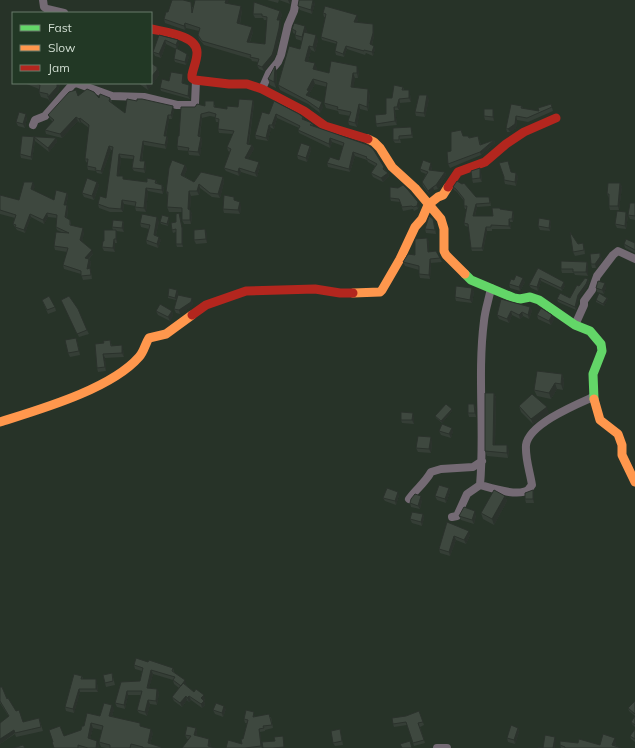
<svg xmlns="http://www.w3.org/2000/svg" width="635" height="748" viewBox="0 0 635 748" font-family="Mulish,sans-serif">
  <style>
    .lines { fill: none; stroke-linecap: round; stroke-linejoin: round }
    .street { stroke: #746a74; stroke-width: 8 }
    .fast { stroke: #63d668; stroke-width: 9 }
    .slow { stroke: #ff974d; stroke-width: 9 }
    .jam { stroke: #b3261e; stroke-width: 9 }
    .wall { fill: #353e36 }
    .shaded-wall { fill: #2b322c }
    .building { fill: #3e483f; stroke: #2b322c }
  </style>
  <rect width="100%" height="100%" fill="#273328"/>
  <g class="lines">
    <path class="street" d="M43,0L44,7L47,9L64,13
      M262,89L269,73L278,62L281,55L288,25L294,11L296,0
      M33,125L35,120L45,116L72,85L76,83L112,96L144,97L177,105H193L195,103L196,81
      M575,325L584,305V301L592,290L597,276L613,255L618,251L635,259
      M480,485C485,431 477,375 484,321C485,310 489,299 491,288
      M409,499C416,489 425,483 431,472L441,469L473,467L482,461
      M452,517L457,516L467,494L480,485C491,488 518,497 528,490C529,489 531,486 532,485C530,472 525,458 526,445C529,424 575,405 593,397
      M437,748H447"/>
    <path class="fast" d="M465,274L471,280L514,298L520,299L530,297L539,300L575,325L590,331L601,344L602,351L593,374L594,399"/>
    <path class="slow" d="M368,139L374,142L380,148L392,167L415,188L441,219L444,229V251L446,255L465,274
      M353,293L380,292L382,290L400,259L415,227L422,219L428,205L438,197L443,195L448,187
      M594,399L600,420L618,434L622,445V455L635,482
      M0,422C41,409 111,389 139,357C144,352 145,344 149,338L166,334L192,315"/>
    <path class="jam" d="M151,29C164,32 198,35 197,53C197,61 193,68 192,75V78L195,80L229,84H247L262,89L304,111L325,126L368,139
      M448,187L458,172L485,162L506,144L524,132L556,118
      M192,315L206,305L246,291L315,289L340,293H353"/>
  </g>
  <path class="wall" d="M267,0H279L278,3Z
    M279,0H291L290,4Z
    M228,3L242,10L240,24L253,32L250,42L265,44L267,20H264L263,18H255L253,14L280,11L282,15L280,20L281,25V32L276,53L273,59L264,71L259,69L257,65L258,62L252,61L251,59L204,45L199,39L198,35L199,31L186,28L185,30L165,23L164,19L168,12L193,7V8Z
    M315,3L312,14L300,10L298,6Z
    M323,13L358,19L357,22L374,27V36L372,45L375,49L373,56L366,53L365,55L347,49L344,57L336,55L335,51L337,44L322,40L321,37L326,17H324Z
    M292,29L307,30L306,33L318,40L315,52L311,50L308,61L317,68L316,70L329,73L359,71L358,78H355L353,87L370,94L368,111L360,109L357,127L349,125L348,121L350,116L339,114L338,111L326,108L324,103L327,87L315,84L309,94L310,96L309,97L323,107L320,113L308,104L280,90L278,85L300,49L302,41L296,39L295,35V34L293,33Z
    M159,35L179,44L177,48L189,57L186,65L175,62L174,59L176,49L166,44L161,58L155,56L153,52Z
    M157,67L159,73V75L148,90L138,83H151Z
    M277,71L276,88L270,85L268,79Z
    M184,77L183,83L189,85L190,88V99L161,91L160,88L169,81Z
    M24,83H60L58,92L50,102L48,99L41,97L39,92V89Z
    M403,87L404,90L410,94L411,102L400,103L399,110H395L397,125L377,127L376,124L386,114L392,98Z
    M78,96L99,98H110L112,101L111,103L125,113L174,110L172,119H169L166,136H167L168,140L166,149L144,145L142,161L146,165L145,173L134,171L132,168L133,159L121,158L119,176L124,179L147,182L156,180L157,184L162,185L164,188L163,194L148,191L146,212L136,211L135,207V206L124,204L123,212H110L99,208L98,204L106,198L113,150H111L102,174L97,173L96,171L88,170L87,166L88,163L86,162L85,159L89,128L81,122L80,123L78,121L62,138L46,134L45,130L53,122L50,119L48,115Z
    M429,99L425,117L416,116L415,112Z
    M253,100L254,104L249,144L252,145L254,149L248,159L260,166L257,177L241,172L239,176L226,171L224,168L230,152L228,151L227,147L233,134L219,133L218,129V122H216L215,117L210,116L202,118L200,137H201L202,141L200,156L189,155L188,151L178,150L177,146L179,136L195,107L215,105V108L227,109L238,107Z
    M551,104L553,111L528,122L517,120L516,128L510,132H507L506,128L522,106L523,109L539,111Z
    M494,113V121L485,120L484,116Z
    M269,114L303,117L304,120L312,123L313,126L368,145L386,171L388,173L389,176L383,182L373,177L371,173L375,166L368,162L367,160L355,156L350,172L328,167L327,163L339,160L343,146L332,142L330,148L299,133L298,130L299,128L277,118L274,129L271,128L268,141L256,139L255,135Z
    M27,117L25,128L18,126L16,122Z
    M393,128L412,130L413,138L400,139L401,143H395L393,140Z
    M461,130L463,136L479,139L481,145L494,140L495,143L481,155L450,168L448,164L451,151Z
    M22,136L56,138L57,142L49,152L35,141L32,160L21,158L20,154Z
    M310,146L311,150L307,162L298,159L297,155Z
    M185,165L187,169L184,176L194,182L223,177L224,182L220,198L212,197L200,188L199,195L191,196L190,210L192,214L191,224H184L182,220V212H169L167,207L168,196L166,192Z
    M509,165L511,172L516,173L518,177L516,186L505,184L504,180Z
    M432,167L431,171L445,172L446,175L438,189L434,190L429,194L423,186L422,182L426,174L421,172L420,169Z
    M480,168L481,172L482,182L473,183L472,179Z
    M97,182L99,185L94,200L84,197L82,193Z
    M620,183L622,187L619,210H610L609,206V198L607,194Z
    M35,186L33,190L54,200L67,193L68,197L66,205H67L68,209L67,218L70,220L71,223V226L84,232L82,242L93,254L89,259L91,262L90,268L91,272L92,279L83,280L81,274L64,269L63,265L67,252L55,250L54,246L61,232L57,230L56,227L57,218L48,217L44,224L31,217L25,233L17,230L13,224L15,218L0,214V195L19,200Z
    M390,187L419,206L418,209L414,211L413,209L403,211L400,202L391,201L390,198Z
    M453,187L476,197L490,200L491,206L477,207L475,216H493L500,209L514,214L513,222H510L511,229H492V231H487L483,251H472L471,248L469,227L465,226L464,223L467,209H465L464,206V201L457,192L454,190Z
    M236,201L241,206L240,214L224,213L223,209Z
    M635,203V220L630,219L628,215Z
    M180,216L183,231V247H177L176,244V232L173,233L172,230L176,222Z
    M628,216L626,229L617,228L615,224Z
    M169,217V219L168,226L161,224L160,222Z
    M433,219L434,223L436,234L426,233L425,229Z
    M550,220L551,224L550,231L540,230L538,226Z
    M123,221L124,224V232L116,231L117,234V243H115V252L104,251L102,247L104,241L113,230L112,227Z
    M159,221L156,235L161,240L158,248L147,244L146,240L149,229L141,227L140,223Z
    M207,233V243L196,244L194,240Z
    M427,238L429,242V252L440,258L442,262L431,263L430,279L420,278L419,274V270L405,266L403,262L415,255Z
    M635,243V253L625,248L624,244Z
    M584,247L585,254L575,256L573,252Z
    M600,253L602,261L596,268H592L591,264Z
    M587,262L588,266V276L575,275L574,273H562L561,269Z
    M538,268L565,286L562,291L541,281L538,291L531,288L529,285Z
    M588,279L589,282L587,287L579,298L576,310L558,302L557,299L570,298Z
    M514,280L525,282L520,291L510,288L509,284Z
    M606,287L604,294L597,292L596,288Z
    M472,288L474,292L472,303L456,301L455,297Z
    M178,292L176,300L168,298V296Z
    M607,298L608,299L604,306L596,302V300Z
    M501,299L530,307L532,311L529,319L523,316L520,319L512,315L509,323L499,319L497,315Z
    M42,300L55,307L56,311L48,314Z
    M61,300L87,330L89,334L79,337Z
    M193,302L192,306L180,314L176,313L174,309Z
    M156,311H172L173,315L170,321L158,315Z
    M537,315H552L554,319L551,325L538,319Z
    M110,340L112,346L123,349L124,357L105,358L106,371L98,372L97,368L104,343Z
    M77,341L80,355L70,357L68,353Z
    M562,374L564,380L563,390L557,389L551,399L537,396L534,390Z
    M494,393L496,398L495,445L509,450L508,458L487,456L485,451Z
    M474,404L476,408V417H469L468,413Z
    M519,406L549,413L533,424L521,412Z
    M452,411L442,423L436,418L435,416Z
    M414,417V424L402,423L401,420Z
    M439,431H453L451,438L441,435Z
    M432,441L431,453L418,452L416,448Z
    M449,488L450,492L446,503L437,500L435,496Z
    M533,490L534,494V503H526L525,499Z
    M399,495L396,505L385,501L383,498Z
    M505,496L507,501L494,525L483,519L481,513Z
    M422,500L420,509L411,507L410,503Z
    M423,514L424,518L422,526L412,523L410,519Z
    M476,515L474,524L461,520L459,516Z
    M447,522L470,535L466,544L456,540L450,556L440,553L439,549Z
    M148,662L173,668L174,672L186,684V685L194,692L205,699L204,701L205,705L202,708L191,700L189,702L187,700L182,707L174,701L172,697L179,688L174,684L173,680L153,674L149,688L157,689L159,693L157,705L150,704L147,716L139,713L137,710L141,695H128L125,709L117,707L115,703L121,682L140,681L142,671L135,669L134,665Z
    M112,673L115,685L106,687L105,683Z
    M82,676L83,679H96L97,683L98,692H80L74,713L66,711L65,707Z
    M0,687L7,699L23,722L39,718L43,731L16,737L15,734L0,744V723L9,717L0,703Z
    M635,701V716L629,711L628,708Z
    M114,709L112,716L142,727L153,733L150,744L161,748H106L101,747L99,742L102,730L93,728L90,739L99,745L98,748H54L64,736L81,730L84,726L100,716Z
    M226,709L223,717L215,714L213,710Z
    M419,711L424,725L420,727L425,743L414,746L407,725L394,727L393,724L406,716Z
    M255,716L271,717L273,728L265,730V731L260,732L262,748H226L242,744L247,723H245L244,719Z
    M635,716V727L632,724L631,722Z
    M196,728L197,732L196,736L211,744L210,747L187,739L185,735Z
    M518,728L519,732L515,744L508,742L507,738Z
    M340,729L343,745L335,746L333,743Z
    M635,729V742L631,739L630,736Z
    M616,742L615,745L621,748H561L560,745L578,743L600,745Z"/>
  <path class="shaded-wall" d="M226,0H229L227,7L225,3Z
    M288,0H291L290,4Z
    M314,0L315,3L312,14L311,10Z
    M241,6L242,10L239,27L237,23Z
    M280,11L282,15L278,24L277,20Z
    M357,15L358,19L356,25L354,22Z
    M280,20L281,25V32L276,53L273,59L264,71L262,67Z
    M185,23L186,28L185,30L184,26Z
    M373,24L374,27V36L371,48L370,44Z
    M305,26L307,30L303,41L302,37Z
    M252,27L253,32L248,46L247,42Z
    M316,35L318,40L315,52L313,47Z
    M165,40L166,44L161,58L159,54Z
    M178,40L179,44L177,49L176,45Z
    M309,46L311,50L307,65L305,61Z
    M346,46L347,49L344,57L343,54Z
    M374,46L375,49L373,56L372,52Z
    M187,54L189,57L186,65L185,62Z
    M315,63L317,68L315,74L313,69Z
    M275,66L277,71L276,88L274,82Z
    M357,66L359,71L358,78L357,73Z
    M157,67L159,73V75L148,90L146,84L147,83H151V77Z
    M353,73L355,78L353,92L351,87Z
    M183,74L184,77L183,86L182,83Z
    M313,79L315,84L309,94L310,96L308,100L306,95L307,90Z
    M57,83H60L58,92L50,102L48,97Z
    M189,85L190,88V99L188,96Z
    M368,89L370,94L368,111L367,107Z
    M409,90L410,94L411,102L409,98Z
    M427,95L429,99L425,117L424,113Z
    M399,99L400,103L399,110L397,107Z
    M253,100L254,104L248,148L247,144Z
    M322,102L323,107L320,113L319,109Z
    M359,104L360,109L357,127L355,123Z
    M173,106L174,110L172,119L171,115Z
    M394,107L395,110L397,125L395,121Z
    M493,109L494,113V121L493,117Z
    M26,114L27,117L25,128L23,124Z
    M201,114L202,118L199,140L198,136Z
    M276,114L277,118L274,129L272,125Z
    M168,115L169,119L165,140L164,136Z
    M516,116L517,120L516,128L510,132L508,129Z
    M76,117L78,121L62,138L60,134Z
    M80,118L81,122L80,123L79,119Z
    M269,125L271,128L268,141L266,138Z
    M411,127L412,130L413,138L412,135Z
    M167,136L168,140L166,149L165,145Z
    M34,137L35,141L32,160L31,157Z
    M201,137L202,141L200,156L198,152Z
    M56,138L57,142L49,152L48,148Z
    M330,138L332,142L330,148L329,144Z
    M494,140L495,143L481,155L480,152Z
    M143,141L144,145L141,165L140,161Z
    M252,145L254,149L247,161L245,158Z
    M109,146L111,150L102,174L101,171Z
    M310,146L311,150L307,162L306,158Z
    M353,152L355,156L350,172L349,169Z
    M119,154L121,158L119,179L117,176Z
    M145,161L146,165L145,173L144,169Z
    M259,162L260,166L257,177L255,173Z
    M431,163L432,167L430,174L429,170Z
    M185,165L187,169L183,179L181,175Z
    M239,168L241,172L239,176L238,172Z
    M480,168L481,172L482,182L480,178Z
    M445,172L446,175L438,189L436,185Z
    M388,173L389,176L383,182L381,178Z
    M516,173L518,177L516,186L515,182Z
    M223,177L224,182L220,198L218,194Z
    M33,182L35,186L32,193L31,189Z
    M97,182L99,185L94,200L92,196Z
    M620,183L622,187L619,210L618,206Z
    M199,184L200,188L199,195L197,191Z
    M162,185L164,188L163,194L162,190Z
    M433,187L434,190L429,194L428,191Z
    M146,188L148,191L146,212L144,208Z
    M189,191L191,196L190,210L192,214L191,224L190,220L188,209Z
    M67,193L68,197L65,208L64,205Z
    M122,200L124,204L123,212L121,209Z
    M240,202L241,206L240,214L238,210Z
    M418,202L419,206L418,209L417,206Z
    M476,204L477,207L474,219L473,216Z
    M67,205L68,209L66,221L65,217Z
    M513,211L514,214L513,222L512,219Z
    M626,212L628,216L626,229L625,226Z
    M47,213L48,217L44,224L43,220Z
    M179,213L183,231V247L182,244Z
    M30,214L31,217L25,233L24,230Z
    M157,217L159,221L155,239L154,235Z
    M169,217V219L168,226L167,224Z
    M509,219L510,222L511,229L509,226Z
    M550,220L551,224L550,231L549,228Z
    M123,221L124,224V232L122,228Z
    M486,227L487,231L483,251L482,248Z
    M83,228L84,232L82,244L80,240Z
    M205,229L207,233V243L206,239Z
    M116,230L117,234V243L116,239Z
    M159,237L161,240L158,248L157,244Z
    M427,238L429,242V256L428,252Z
    M114,239L115,243V252L113,248Z
    M92,250L93,254L86,261L85,258Z
    M600,253L602,261L596,268L595,264Z
    M89,259L91,262L89,272L87,269Z
    M430,259L431,263L430,279L429,275Z
    M587,262L588,266V276L586,272Z
    M523,278L525,282L520,291L519,287Z
    M540,278L541,281L538,291L537,287Z
    M588,279L589,282L587,287L579,298L576,310L575,307L578,295Z
    M564,282L565,286L562,291L561,288Z
    M605,283L606,287L604,294L602,290Z
    M472,288L474,292L472,303L470,300Z
    M177,290L178,292L176,300L175,298Z
    M192,298L193,302L192,306L180,314L179,310Z
    M607,298L608,299L604,306L603,304Z
    M530,307L532,311L529,319L528,315Z
    M172,311L173,315L170,321L168,317Z
    M511,311L512,315L509,323L507,319Z
    M522,312L523,316L520,319L519,315Z
    M552,315L554,319L551,325L549,321Z
    M122,345L123,349L124,357L122,353Z
    M103,354L105,358L106,371L105,367Z
    M562,374L564,380L563,390L561,384Z
    M555,383L557,389L551,399L549,393Z
    M494,393L496,398L495,450L493,445Z
    M474,404L476,408V417L475,413Z
    M547,407L549,413L533,424L531,419Z
    M452,409V411L442,423L441,421Z
    M413,413L414,417V424L412,420Z
    M452,428L453,431L451,438L449,434Z
    M431,437L432,441L431,453L429,449Z
    M507,445L509,450L508,458L507,453Z
    M449,488L450,492L446,503L445,499Z
    M533,490L534,494V503L533,499Z
    M398,492L399,495L396,505L395,501Z
    M421,496L422,500L420,509L418,506Z
    M505,496L507,501L494,525L492,519Z
    M475,511L476,515L474,524L472,520Z
    M423,514L424,518L422,526L421,522Z
    M469,531L470,535L466,544L464,540Z
    M454,536L456,540L450,556L449,552Z
    M151,670L153,674L148,692L147,688Z
    M96,679L97,683L98,692L96,689Z
    M185,680L186,684L182,690L181,686Z
    M79,689L80,692L74,713L73,709Z
    M157,689L159,693L157,705L156,701Z
    M127,691L128,695L125,709L124,705Z
    M204,695L205,699L203,702L201,698Z
    M186,696L187,700L182,707L180,703Z
    M189,696L191,700L189,702L187,698Z
    M148,700L150,704L147,716L145,712Z
    M204,701L205,705L202,708L201,704Z
    M112,705L114,709L111,720L109,716Z
    M224,706L226,709L223,717L222,713Z
    M91,723L93,728L89,743L88,738Z
    M196,728L197,732L195,740L194,735Z
    M518,728L519,732L515,744L514,740Z
    M151,729L153,733L149,748L148,743Z
    M259,729L260,732L262,748L261,746Z
    M14,730L15,733L0,744V739Z
    M283,736L284,740L285,748L284,747Z
    M555,737L556,740L555,748H553Z
    M615,738L616,742L614,748L612,745Z
    M209,739L211,744L210,748L208,746Z
    M97,741L99,745L98,748H96Z"/>
  <path class="building" d="M172,0H183L191,2L192,13L195,0H226L225,3L241,6L237,23L252,27L247,42L265,44L267,17L262,16V14H253L254,2L280,11L277,20H280L279,28L274,49L272,55L262,67L257,65L259,59L250,57L251,55L202,41L198,35L200,28L185,23L184,26L164,19L166,12H168Z
    M299,0H313L311,10L298,6Z
    M325,6L357,15L354,22L373,24V33L370,44L374,46L372,52L364,50V51L346,46L343,54L335,51L337,42L321,37L326,14L323,13Z
    M294,23L305,26L302,37L295,35L296,31L292,29Z
    M304,32L316,35L313,47L309,46L305,61L315,63L313,69L329,73L331,61L357,66V73H353L351,87L368,89L367,107L359,104L355,123L348,121L351,112L337,109L338,107L324,103L327,83L313,79L307,90L309,91L306,95L322,102L319,109L306,100L278,85L289,46L300,49Z
    M159,35L178,40L176,45L165,40L159,54L153,52Z
    M176,48L187,54L185,62L174,59Z
    M151,63L157,67V70L151,77Z
    M275,66L274,82L268,79Z
    M171,72L183,74L182,83L189,85L188,96L160,88L162,79L169,81Z
    M35,83H57V87L48,97V94L39,92L40,85Z
    M394,85L403,87L402,90H409V98L399,99L397,107H394L395,121L376,124L375,115L386,114V98H392Z
    M87,89L94,92L99,98L100,94L110,98L109,101L125,113L127,99L137,101V99H142L173,106L171,115H168L164,136H167L165,145L143,141L140,161H145L144,169L132,168L134,156L119,154L117,176H123V179L147,182V178L156,180L155,183L162,185V190L146,188L144,208L135,207L136,202L122,200L121,209L109,208L98,204L100,196L106,198L113,147L109,146L101,171L95,170L96,168L87,166L88,159H85L89,125L80,118L79,119L76,117L60,134L45,130L54,120L48,115L69,92L76,90L78,96Z
    M419,95H427L424,113L415,112Z
    M239,99L253,100L247,144L252,145L245,158L259,162L255,173L239,168L238,172L224,168L231,149L227,147L234,131L218,129L219,119L215,118L216,114L209,112L201,114L198,136L201,137L198,152L188,151L189,148L177,146L178,136H179L181,107H195L197,104L205,106V101H214V107L227,109V106L238,107Z
    M274,101L299,114L303,117L302,119L312,123L310,125L368,145L373,149L384,167L383,169L388,173L381,178L371,173L377,164L366,158L367,157L353,152L349,169L327,163L330,157L339,160L344,143L330,138L329,144L298,130L300,126L276,114L272,125H269L266,138L255,135L262,112L269,114Z
    M511,104L522,106L521,108L539,111L538,108L551,104L552,107L527,118L516,116L515,124L508,129L506,128Z
    M484,109H493V117L484,116Z
    M19,112L26,114L23,124L16,122Z
    M411,127L412,135L399,136V140H393V128Z
    M461,130L463,136H468L469,138L478,136L480,145L494,140L480,152L448,164L447,152L451,151V132Z
    M22,136L56,138L48,148L34,137L31,157L20,154Z
    M301,143L310,146L306,158L297,155Z
    M172,160L185,165L181,175L194,182L201,172L223,177L218,194L210,193L199,184L197,191H189L188,209L190,210V220H182V208L167,207L168,192H166L169,168Z
    M423,160L431,163L429,170L445,172L436,185L433,187L428,191L422,182L428,172L420,169Z
    M508,161L511,172L516,173L515,182L504,180V177L499,163Z
    M480,168V178L472,179L471,171Z
    M87,178L97,182L92,196L82,193Z
    M457,181L462,184L464,183L476,197H489L490,203L476,204L473,216H493L492,208H500V209L513,211L512,219H509V226L491,225V227H486L482,248H471L468,224L464,223L467,206H464V199L456,189L453,187Z
    M24,182H33L31,189L54,200L56,190L67,193L64,205H67L65,217L70,220V225L83,228L80,240L92,250L85,258L89,259L87,269L90,268L91,275L81,276V271L63,265L68,248L54,246L56,232L69,233L56,227L57,215L47,213L43,220L30,214L24,230L15,227L16,225L13,224L16,215L0,210V195L19,200Z
    M608,183H620L618,206H609V194H607Z
    M403,185L408,190L418,202L417,206L413,207L412,206L402,207L399,199L390,198V187L398,188Z
    M224,195L234,197V200L240,202L238,210L223,209Z
    M630,203H635V216L628,215Z
    M617,211L626,212L625,226L615,224Z
    M179,213L182,228V244H176V229L172,230L171,223L176,222V214Z
    M142,214L157,217L154,235L159,237L157,244L146,240L150,225L140,223Z
    M162,215L169,217L167,224L160,222Z
    M429,216L433,219L435,230L425,229Z
    M539,218L550,220L549,228L538,226Z
    M113,220L123,221L122,228L112,227Z
    M205,229L206,239L194,240V230Z
    M104,230H116V239H114L113,248L102,247L103,241H104Z
    M570,232L578,244L583,243L584,250L573,252Z
    M427,238L428,252L436,251L440,258L430,259L429,275L419,274V266L403,262L408,254L415,255V239Z
    M626,239L635,243V250L624,244Z
    M600,253V257L595,264H591L590,254Z
    M561,261L587,262L586,272H573V269H561Z
    M538,268L564,282L561,288L540,278L537,287L529,285Z
    M516,275L523,278L519,287L509,284L511,279L514,280Z
    M585,278L588,279L586,284L578,295L575,307L557,299L560,293L570,298L577,285L579,286Z
    M598,281L605,283L602,290L596,288Z
    M456,286L472,288L470,300L455,297Z
    M169,288L177,290L175,298L168,296Z
    M599,293L607,298L603,304L596,300Z
    M178,295L192,298L191,302L179,310L174,309Z
    M49,296L55,307L47,310L42,300Z
    M69,296L78,309L87,330L77,334L61,300Z
    M501,299L530,307L528,315L522,312L519,315L511,311L507,319L497,315Z
    M160,304L172,311L168,317L156,311Z
    M541,308L552,315L549,321L537,315Z
    M76,338L79,351L68,353L65,340Z
    M110,340L111,346L122,345V353L103,354L105,367L97,368L95,344L104,343L103,341Z
    M537,371L562,374L561,384L555,383L549,393L534,390Z
    M485,393H494L493,445H507V453L485,451Z
    M532,394L547,407L531,419L519,406Z
    M446,404L452,409L441,421L435,416Z
    M468,404H474L475,413H468Z
    M401,412L413,413L412,420H401Z
    M442,424L452,428L449,434L439,431Z
    M418,436L431,437L429,449L416,448Z
    M439,485L449,488L445,499L435,496Z
    M387,488L398,492L395,501L383,498Z
    M494,490L505,496L492,519L481,513Z
    M533,490V499H525V493Z
    M415,494L421,496L418,506L410,503L411,499Z
    M464,507L475,511L472,520L459,516Z
    M412,512L423,514L421,522L410,519Z
    M447,522L469,531L464,540L454,536L449,552L439,549Z
    M136,658L148,662L149,660L173,668L172,671L185,680L181,686L173,680L175,677L151,670L147,688L157,689L156,701L148,700L145,712L137,710L142,691H127L124,705L115,703L121,682L140,681L143,668L134,665Z
    M112,673L113,681L105,683L103,675Z
    M74,674L82,676L81,679H96V689H79L73,709L65,707Z
    M183,683L194,692L196,689L204,695L201,698L204,701L201,704L189,696L187,698L186,696L180,703L172,697Z
    M0,687H2L7,699L8,698L16,711L19,710L23,722L39,718L41,727L15,733L14,730L0,739V723L9,716L0,701Z
    M635,701V714L628,708Z
    M104,703L112,705L109,716L140,723V726L151,729L148,743L161,747V748H143V747L131,744L130,748H110V745L99,742L103,726L91,723L88,738L97,741L96,748H88L78,745V748H54L52,742H53L49,730L60,726L64,736L81,730L82,726H84L87,713L100,716Z
    M216,703L224,706L222,713L213,710Z
    M246,710L254,712L253,717L269,714L272,725L263,726L264,728L259,729L261,746L245,748H226L228,740L242,744L241,739H243L248,720L244,719Z
    M419,711L423,722L418,723L424,740L413,743L406,722L393,724L392,718L406,716Z
    M635,716V725L631,722Z
    M511,725L518,728L514,740L507,738Z
    M187,726L196,728L194,735L209,739L208,746L215,748H182L191,736L185,735Z
    M340,729L342,741L333,743L331,731Z
    M635,729V739L630,736Z
    M603,734L615,738L612,745L621,748H565V747L560,745V741L578,743L579,739L600,745Z
    M545,735L555,737L553,748H538V747L543,748Z
    M283,736L284,747L273,748H263L262,742L275,741L274,737Z
    M410,741L412,748H402L400,744Z
    M23,745L25,748H13Z"/>
  <rect x="12" y="12" width="140" height="72" fill="#223825" stroke="#687a6a"/>
  <rect x="20" y="25" width="20" height="6" fill="#63d668" stroke="#687a6a"/>
  <text x="48" y="32" font-size="12" fill="#d0ddd1">Fast</text>
  <rect x="20" y="45" width="20" height="6" fill="#ff974d" stroke="#687a6a"/>
  <text x="48" y="52" font-size="12" fill="#d0ddd1">Slow</text>
  <rect x="20" y="65" width="20" height="6" fill="#b3261e" stroke="#687a6a"/>
  <text x="48" y="72" font-size="12" fill="#d0ddd1">Jam</text>
</svg>
